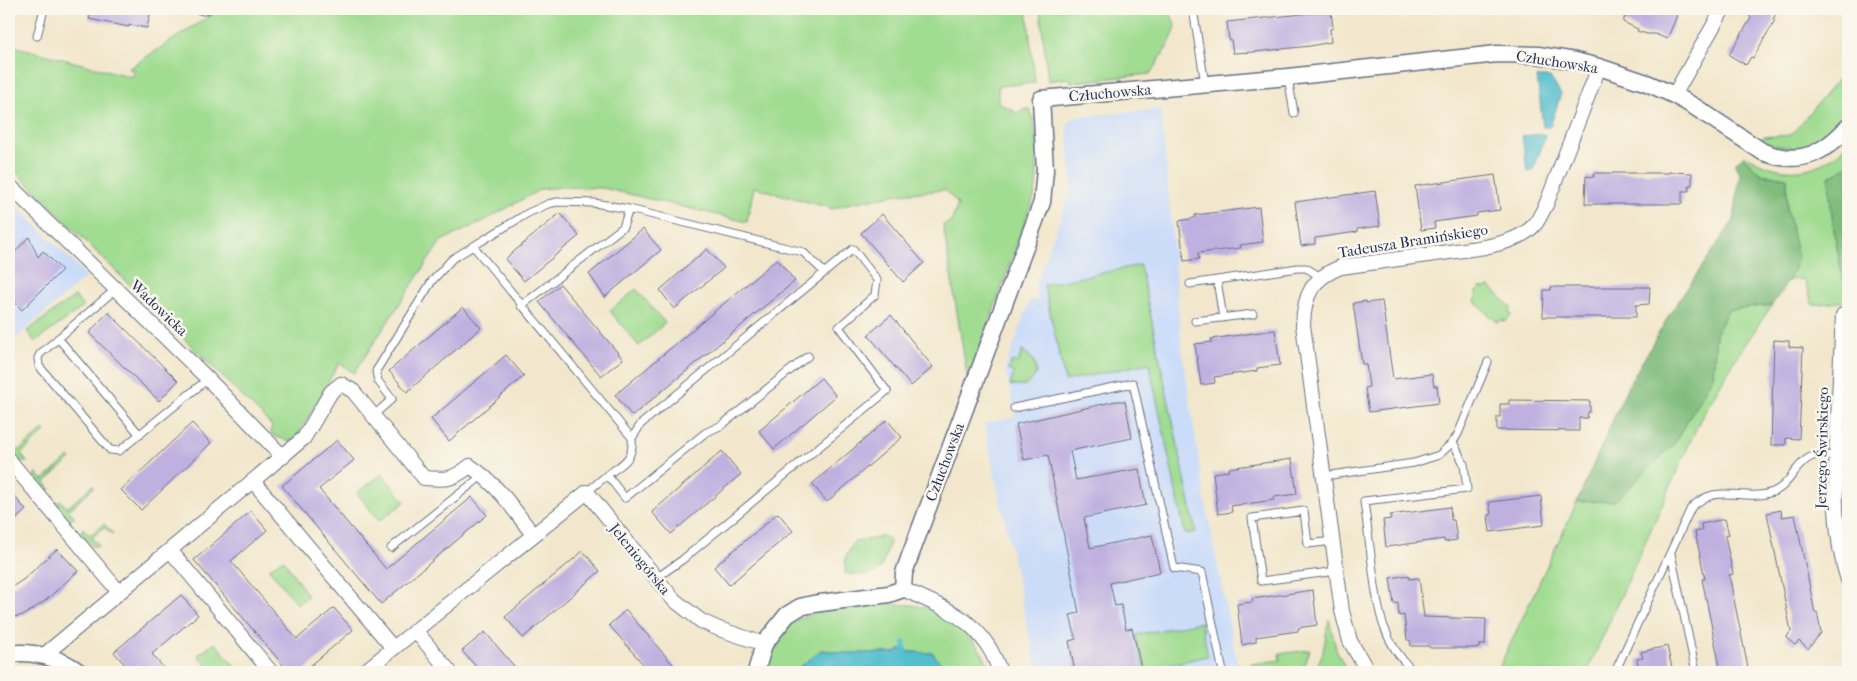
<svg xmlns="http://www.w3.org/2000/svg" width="1857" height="681" viewBox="0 0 1857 681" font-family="'IM FELL French Canon',serif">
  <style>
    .built { fill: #cbdcf9 }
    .green { fill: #a0dc91; stroke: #5e8678 }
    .forest { fill: #80bc7b; stroke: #4e766c }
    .water { fill: #53becd; stroke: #377696 }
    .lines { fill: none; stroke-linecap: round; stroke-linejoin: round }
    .stream { stroke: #53becd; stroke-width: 4.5 }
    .building { fill: #bfb0e0 }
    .service-casing { stroke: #666f84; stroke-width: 9 }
    .minor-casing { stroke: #666f84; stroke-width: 16 }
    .tertiary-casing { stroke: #666f84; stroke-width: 19 }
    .service { stroke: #fff; stroke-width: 7 }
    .minor { stroke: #fff; stroke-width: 14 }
    .tertiary { stroke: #fff; stroke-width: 16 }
    .labels { text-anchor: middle; stroke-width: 5; stroke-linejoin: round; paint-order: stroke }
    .street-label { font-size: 15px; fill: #1b2f5e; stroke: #fbf7ec }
  </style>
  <rect width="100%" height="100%" fill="#fbf7ec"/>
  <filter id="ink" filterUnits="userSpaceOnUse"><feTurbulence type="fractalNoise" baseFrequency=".02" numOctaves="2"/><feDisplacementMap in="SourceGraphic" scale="10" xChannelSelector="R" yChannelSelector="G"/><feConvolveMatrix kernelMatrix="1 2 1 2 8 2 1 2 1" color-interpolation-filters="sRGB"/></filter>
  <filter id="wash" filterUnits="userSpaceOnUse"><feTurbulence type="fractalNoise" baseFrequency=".0096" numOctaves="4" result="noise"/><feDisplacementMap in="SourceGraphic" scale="20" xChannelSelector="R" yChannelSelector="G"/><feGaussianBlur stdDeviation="1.12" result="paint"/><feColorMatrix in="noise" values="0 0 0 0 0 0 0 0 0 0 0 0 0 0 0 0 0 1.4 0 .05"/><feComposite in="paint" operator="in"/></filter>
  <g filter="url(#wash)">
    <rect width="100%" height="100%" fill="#f2e7cc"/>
    <path class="built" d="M1161,109L1182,349L1206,506L1239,672H1037L984,424L1016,417L1005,369L1030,300L1038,299L1035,286L1072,188L1067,125L1074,117Z
      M9,199L87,276L9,344Z"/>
    <path class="green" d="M220,9H1027L1035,83L998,86V102L1017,113L1023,109H1030C1039,129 1038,173 1035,194L968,381L943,225L951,222L958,204L945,190L898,194L847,204L833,209L754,187L747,222L603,188L564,187L541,189L482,222L441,241L354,373L339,363L298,435L293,440C284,440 278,439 271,433L272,426L267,421L9,165V45L132,77L135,70L128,69Z
      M1040,9H1169L1176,28L1168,46L1150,74L1072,82L1067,78L1048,81Z
      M1848,69V117C1816,149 1806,155 1760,141L1763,137L1791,135L1841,76Z
      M1848,144V166L1829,177C1830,220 1839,260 1848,301L1813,305L1804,279L1789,280L1798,258L1787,210V178L1761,174L1743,157L1744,155C1783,178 1816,176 1848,144Z
      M1140,265L1196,532L1185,534L1149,363L1065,381L1044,285Z
      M1481,287L1483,288L1490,287L1511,307L1510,313L1512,315L1505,322L1503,320L1497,322L1475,302L1477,295L1475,293Z
      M636,289L665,323L639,346L610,311Z
      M75,296L83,307L35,342L27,331Z
      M1772,305L1736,358L1700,420L1587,672H1497L1577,502L1615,500L1674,444L1713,376L1716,334L1728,310Z
      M1022,351C1032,356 1036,362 1036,374C1029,385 1023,388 1010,385L1014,373L1008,370L1012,361L1018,363Z
      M44,429L46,431L21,454L27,462H18C13,456 8,452 11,443L19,451Z
      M69,457L71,459L45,482L51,490H45L35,479L36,472L43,480Z
      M382,474L405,502L379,521L357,493Z
      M93,485L94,487L69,510L75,518L68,519L58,509V502L60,500L67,508Z
      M104,524L113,533L112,534L104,527L92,538L99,546H92L81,533L83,528L90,535Z
      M882,535L890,541C880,574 881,578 845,573L846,556L854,542L878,538Z
      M283,559L308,596L297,604L269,569Z
      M888,604C899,605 912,604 923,607C956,617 979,642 992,672H946L933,653L909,652L901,649L895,653H846L821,650L799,668L797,672H764C770,656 780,634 794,623C811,607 864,607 888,604Z
      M1329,619L1336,649L1347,672H1315L1323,652Z
      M1201,622L1208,656L1144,670L1136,635Z
      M215,643L240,672H212L198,655Z
      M1310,650L1303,669H1295V672H1252L1250,664L1280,660L1279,654Z"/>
    <path class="forest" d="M1743,157L1761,174L1787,178V210L1798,258L1789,280L1772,305L1728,310L1716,334L1713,376L1674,444L1615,501L1577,502L1627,388L1671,312L1734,220L1740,173L1735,163Z
      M1848,166V301C1839,260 1830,219 1829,177Z"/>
    <path class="water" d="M1537,77H1550L1561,94L1550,127H1543Z
      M1543,134L1546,135L1533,171H1527L1522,136Z
      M901,649H905L909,652L933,653L946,672H797L799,668L821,650L846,653H895Z"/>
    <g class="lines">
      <path class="stream" d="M904,642L905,649"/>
    </g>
    <g id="blocks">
      <path class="building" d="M91,9H151L147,28L129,25V27L89,19Z
        M1628,9H1677L1676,18L1667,39L1655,34H1647L1637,31L1638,29L1623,22Z
        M1754,9H1779L1773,19L1775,20L1753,58L1751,57L1746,65L1729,55L1751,18L1749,16Z
        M1331,11L1333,28L1330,29L1331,42L1310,46L1254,52L1233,53L1231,40H1229L1227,22Z
        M1669,172L1692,173V185H1689V191H1682V204H1585L1586,176L1594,177V173H1669Z
        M1495,175L1500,210L1477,213V216L1434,222L1435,228L1421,230L1415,186Z
        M1375,191L1380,226L1357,229V232L1315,238V244L1301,246L1295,202Z
        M1259,207L1263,242L1240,245L1241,248L1198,253L1199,259L1184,261L1179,221L1195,218V215Z
        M560,213L579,236L524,281L505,259Z
        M882,214L924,263L903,282L861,233Z
        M643,229L661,250L605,297L589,274Z
        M29,237L38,257L43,251L62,270L22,310L9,296V258Z
        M707,249L724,268L674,309L660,290Z
        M777,259L795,281L632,416L615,395Z
        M560,284L623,359L601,376L539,302Z
        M1551,287H1650L1649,304L1636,305V317H1543L1544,290H1551Z
        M1366,301V303L1382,301L1393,379L1432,374L1434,386H1437L1439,403L1369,412L1365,388L1369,387L1366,364H1362L1353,303Z
        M463,307L481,328L407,392L389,371Z
        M108,312L178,381L159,401L89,333Z
        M891,315L933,367L911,386L868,335Z
        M1275,330L1280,365L1257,368V371L1214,377L1215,383L1201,385L1195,344L1212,342L1211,339Z
        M1774,340L1789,341V347L1803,348L1799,439L1786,438V445H1771Z
        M506,355L524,376L449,441L431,419Z
        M821,378L836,396L774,449L759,431Z
        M1509,400L1590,401V412H1588L1587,418H1579V431L1497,430V417H1500V404H1509Z
        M1116,401H1125L1132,438L1070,451L1076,480L1139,469L1146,505L1084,518L1090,548L1152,535L1160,572L1110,583L1115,606L1121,605L1126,629L1132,628L1142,672H1075L1069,641L1076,639L1070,615L1079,613L1048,455L1024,460L1016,424Z
        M887,420L902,437L827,502L812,484Z
        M192,423L211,443L141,510L121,490Z
        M337,440L354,460L319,489L386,569L472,497L487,515L381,604L282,486Z
        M722,451L741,474L671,534L652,512Z
        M1292,459L1297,494L1274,497V500L1231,506L1232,512L1218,514L1213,473L1229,471V468Z
        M9,490L26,510L9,526Z
        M1541,496L1544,525L1490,532L1488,515H1491L1489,502Z
        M1450,507L1451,520H1454L1457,540L1444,542V539L1386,547L1383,520L1391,519L1390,515Z
        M1781,510L1782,517L1795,515L1815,613L1817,612L1821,633L1808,649L1799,641L1795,645L1786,638L1791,631L1767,513Z
        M251,511L267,530L231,561L297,639L334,608L353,630L303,672H289L194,560Z
        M778,513L793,531L729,585L714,567Z
        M1725,519L1729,535L1725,536L1733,574L1729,575L1748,668L1744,669L1745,672H1721L1702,579H1705L1695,532L1702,530L1701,524Z
        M57,549L78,571L45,601L24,615L9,618V589L24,579Z
        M583,551L600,571L523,638L505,617Z
        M1409,575V579L1419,578L1424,617L1486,619L1485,645H1479V648H1430L1429,646H1411L1410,640H1407L1404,615L1399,616L1398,603L1394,604L1390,578Z
        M1313,590L1317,625L1298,628V631L1256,637V642L1242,645L1237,604L1253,602L1252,599Z
        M181,595L198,615L152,654L167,672H131L114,652Z
        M626,610L669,660L680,672H650L609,625Z
        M485,632L519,672H481L462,651Z
        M1667,646L1673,672H1639L1637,659L1643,658L1641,652Z"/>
    </g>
  </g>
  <g filter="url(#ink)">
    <use href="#blocks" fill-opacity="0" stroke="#666f84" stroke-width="1"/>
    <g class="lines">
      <defs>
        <path id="service" d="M195,9L204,11L209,9
          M1193,9L1205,84
          M37,36L44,9
          M1288,77L1294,113
          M474,247L632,438L641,424L853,249L877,280L875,295L839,327L887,391L682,560L655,579
          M1217,280L1223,318
          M1190,284L1298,268H1306L1321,277
          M116,289L40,354L38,358L39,366L110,450L119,451L208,379
          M521,306L623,227L629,209
          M1195,321L1253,314
          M58,338L140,435
          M1014,408L1133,383L1174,568L1202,572L1223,672
          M374,415L392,399L378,381L376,371L432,281L452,259L528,213L548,204L557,202L594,203L629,209L803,252L824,272
          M607,475C622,464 634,460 632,438
          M1324,476L1414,463L1439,455L1453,442L1458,434L1488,362
          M587,492L607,475L625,498L705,433L722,425L808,356
          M1333,541L1308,544L1304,511L1252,518L1261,581L1337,571
          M391,548L483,475
          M1671,554L1696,672
          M1414,672C1383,643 1378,612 1373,571C1370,548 1367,524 1364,501L1467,489L1464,464L1453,442
          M1615,672L1691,508C1717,481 1743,503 1773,492C1792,485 1796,459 1817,455C1823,454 1830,456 1836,456"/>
        <path id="minor" d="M1674,95L1723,9
          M9,185L208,379L283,457
          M1843,315C1841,357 1839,399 1837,440C1835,487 1833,535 1848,580
          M9,460L119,592
          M253,481L393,648
          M170,550L271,672
          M903,589C948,610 983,620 1000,672
          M415,630L450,672
          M43,656L304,438L331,392L341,384L353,391L424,478C447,480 452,480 470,466C496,483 514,509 533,535
          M364,672L587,492L673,599L701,621L719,629L764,644
          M1368,672L1350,641L1342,611L1303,325C1304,295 1312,278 1341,267L1485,247C1503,243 1524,238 1536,223C1540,217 1543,210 1546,205L1599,67"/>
        <path id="tertiary" d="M9,654C31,650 61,658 79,672
          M756,672L764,644L787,615L800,607L813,604L889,594L903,589L904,573L910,556L1042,202L1045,170L1041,99L1288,77L1497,54L1538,55L1575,61L1599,67L1647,83L1674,95L1695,107L1763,152C1800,166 1823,154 1848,127"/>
      </defs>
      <use href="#service" class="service-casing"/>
      <use href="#minor" class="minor-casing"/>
      <use href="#tertiary" class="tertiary-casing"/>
      <use href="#service" class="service"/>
      <use href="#minor" class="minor"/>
      <use href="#tertiary" class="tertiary"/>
    </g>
  </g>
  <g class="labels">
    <g class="street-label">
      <text transform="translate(1557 62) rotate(9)" y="5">Człuchowska</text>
      <text transform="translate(1110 93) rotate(-5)" y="5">Człuchowska</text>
      <text transform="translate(1413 241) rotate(-9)" y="5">Tadeusza Bramińskiego</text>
      <text transform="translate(159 308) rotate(44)" y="5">Wadowicka</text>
      <text transform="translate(1822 448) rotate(-89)" y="5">Jerzego Świrskiego</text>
      <text transform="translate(945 462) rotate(-69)" y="5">Człuchowska</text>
      <text transform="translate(640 559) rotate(51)" y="5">Jeleniogórska</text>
    </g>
  </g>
  <rect width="1857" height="681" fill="none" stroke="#fbf7ec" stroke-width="30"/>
</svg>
